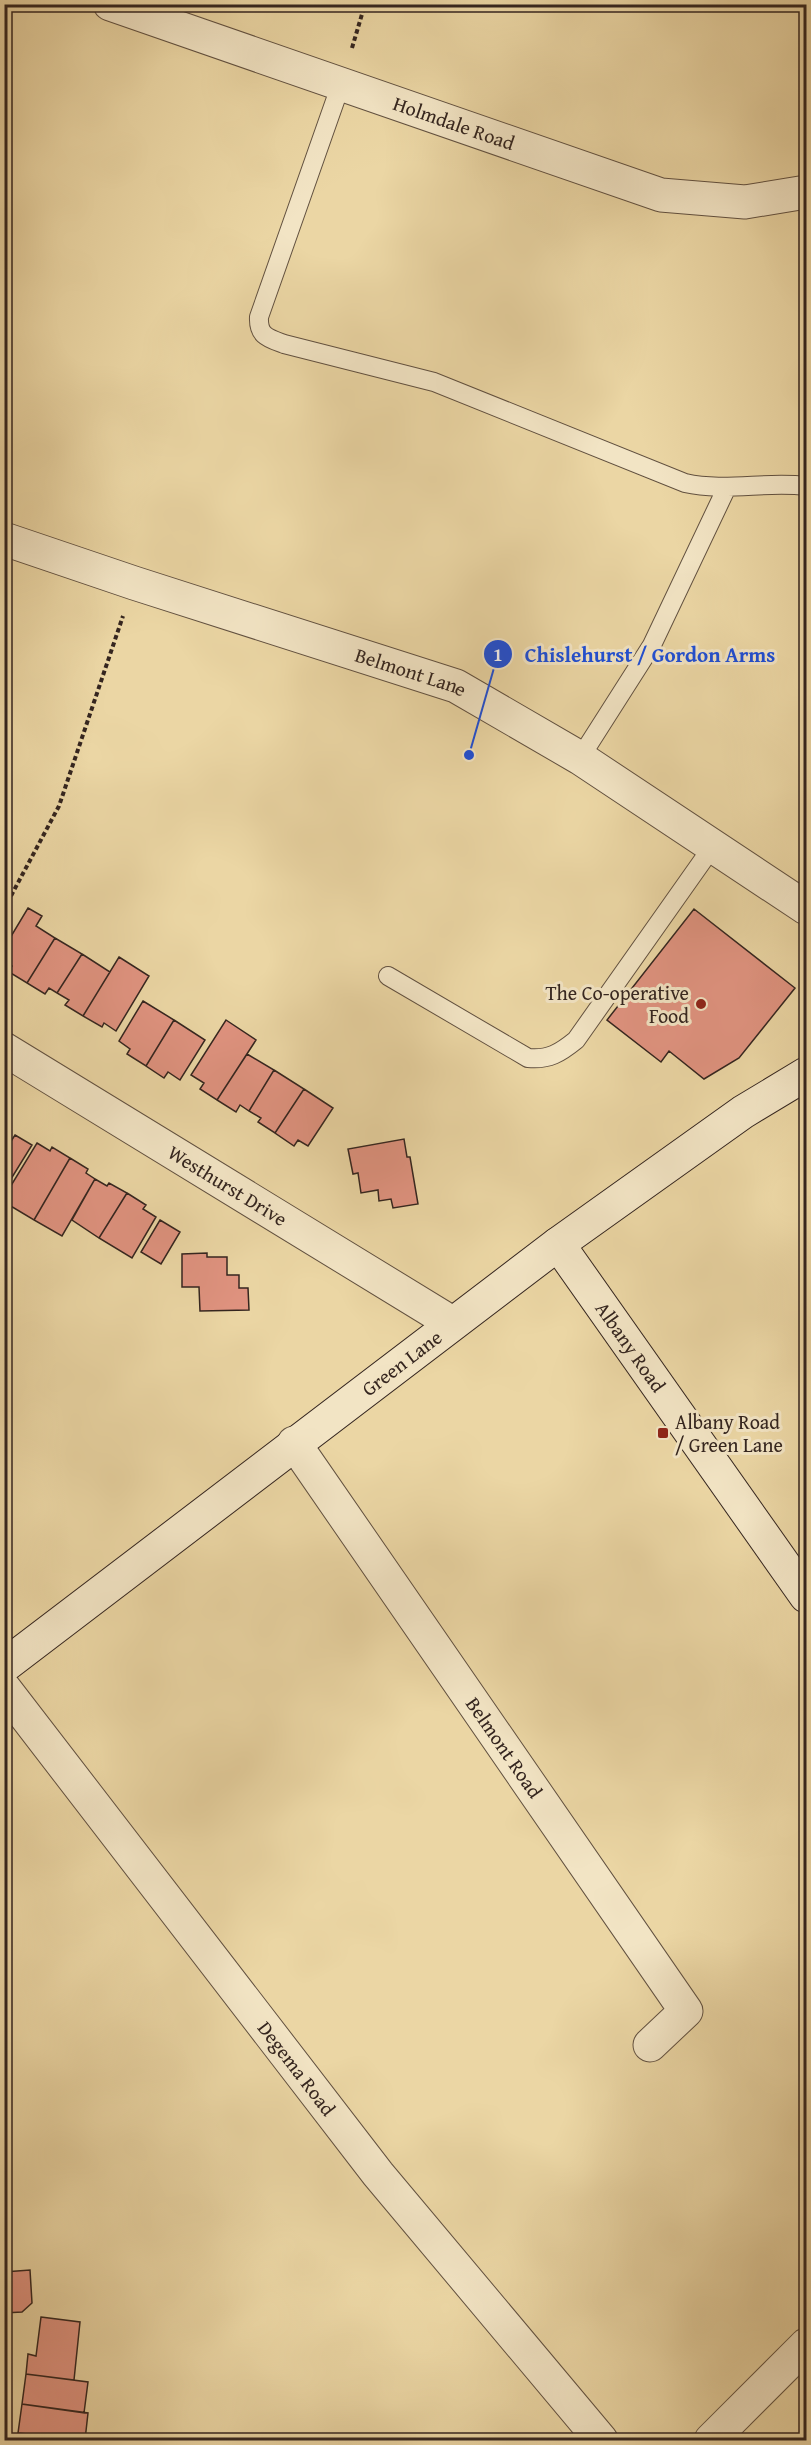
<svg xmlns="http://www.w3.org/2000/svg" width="811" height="2445" viewBox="0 0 811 2445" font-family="'Gentium Book Plus',serif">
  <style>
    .building { fill: #e09380; stroke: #34251f; stroke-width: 1.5 }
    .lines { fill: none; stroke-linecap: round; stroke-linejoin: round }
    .lane-casing { stroke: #625140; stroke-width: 20 }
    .street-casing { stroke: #625140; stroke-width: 35 }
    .secondary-casing { stroke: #34251f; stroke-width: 35 }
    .path { stroke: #34251f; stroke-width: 4; stroke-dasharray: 4.5 3; stroke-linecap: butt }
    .lane { stroke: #f2e4c4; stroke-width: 18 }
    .street { stroke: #f2e4c4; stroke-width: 33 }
    .secondary { stroke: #f2e4c4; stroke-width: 33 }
    .poi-dot { fill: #8f2418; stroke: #f2e4c4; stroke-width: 2 }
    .labels { text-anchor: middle; stroke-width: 6; stroke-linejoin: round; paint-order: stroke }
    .street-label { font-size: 20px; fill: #34251f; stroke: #f2e4c4 }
    .poi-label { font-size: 20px; fill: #34251f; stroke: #f2e4c4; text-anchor: end }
    .leader { fill: none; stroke: #1d4ed8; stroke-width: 2 }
    .callout-dot { fill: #1d4ed8; stroke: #f2e4c4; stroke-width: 2 }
    .mark-label { font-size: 18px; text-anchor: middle; font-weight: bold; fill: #fff }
    .callout-label { font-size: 21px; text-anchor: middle; font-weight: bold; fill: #1d4ed8; stroke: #f2e4c4; stroke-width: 6; stroke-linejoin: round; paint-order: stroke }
  </style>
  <rect width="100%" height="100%" fill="#ebd6a4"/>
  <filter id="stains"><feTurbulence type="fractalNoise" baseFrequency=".00333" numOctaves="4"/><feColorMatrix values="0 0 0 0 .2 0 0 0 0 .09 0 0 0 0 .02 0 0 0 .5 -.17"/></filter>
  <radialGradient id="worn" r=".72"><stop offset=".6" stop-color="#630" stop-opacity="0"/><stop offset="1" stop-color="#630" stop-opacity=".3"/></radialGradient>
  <path class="building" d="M28,908L42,916L36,926L55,938L27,983L9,972L12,966L4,961V948Z
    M694,909L795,988L739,1058L704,1079L669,1051L661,1062L607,1020Z
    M55,938L82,954L57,993L49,988L45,994L27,983Z
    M82,954L110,972L83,1016L65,1005L69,1000L57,993Z
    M119,957L149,976L116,1031L104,1023L102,1027L83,1016Z
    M143,1001L174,1020L146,1066L127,1054L130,1049L119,1041Z
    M174,1020L205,1040L180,1080L168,1072L164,1078L146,1066Z
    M226,1020L256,1040L217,1100L200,1089L204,1083L191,1075Z
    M247,1054L274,1070L249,1111L240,1105L236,1112L217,1100Z
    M274,1070L304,1089L275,1133L258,1122L261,1118L249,1111Z
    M304,1089L333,1108L308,1146L298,1140L294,1146L275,1133Z
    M15,1135L32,1145L6,1187L4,1152Z
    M404,1139L407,1157H410L418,1204L393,1208L391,1199L379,1201L378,1190L361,1193L358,1173L353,1174L348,1149Z
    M37,1143L50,1151L52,1147L70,1158L34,1220L4,1202V1197Z
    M70,1158L88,1169L86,1173L95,1179L62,1236L34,1220Z
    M95,1179L107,1186L109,1183L127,1193L99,1238L72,1220Z
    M127,1193L146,1205L143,1209L156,1217L132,1258L99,1238Z
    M160,1220L180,1232L161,1264L141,1252Z
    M207,1253V1257H227V1275H239V1288H248L249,1310L200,1311L199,1287H182V1254Z
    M30,2270L32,2303L22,2312L4,2313V2272Z
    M41,2317L80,2322L74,2380L26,2374L28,2354L36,2356Z
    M26,2374L88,2382L84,2413L22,2404Z
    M22,2404L88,2413L85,2440L18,2433Z
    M18,2433L73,2440H18Z"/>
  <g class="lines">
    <defs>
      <path id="lane" d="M341,84L259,317C258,336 268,338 284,344L434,382L685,483C725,492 766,481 806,486
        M580,758L652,645L727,487
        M388,976L528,1058C549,1060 560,1053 576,1040L713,846"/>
      <g id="street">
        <path id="s1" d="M110,4L661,195L745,202L806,192"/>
        <path id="s2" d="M4,539L134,583L456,686L580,758L806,908"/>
        <path id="s3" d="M4,1049L452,1323"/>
        <path id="s4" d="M294,1443L686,2011L650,2045"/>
        <path id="s5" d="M4,1688L378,2174L601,2440"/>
        <path d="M711,2440L806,2345"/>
      </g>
      <g id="secondary">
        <path id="s6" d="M558,1244L806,1596"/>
        <path id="s7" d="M4,1666L558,1244L743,1112L806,1074"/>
      </g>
    </defs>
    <use href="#lane" class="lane-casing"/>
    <use href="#street" class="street-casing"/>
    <use href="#secondary" class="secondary-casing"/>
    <path class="path" d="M352,48L365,4
      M4,909L59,806L123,616"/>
    <use href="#lane" class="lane"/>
    <use href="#street" class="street"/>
    <use href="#secondary" class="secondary"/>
  </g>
  <g class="poi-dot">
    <circle cx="701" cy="1004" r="6"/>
    <rect x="657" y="1427" width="12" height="12" rx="3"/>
  </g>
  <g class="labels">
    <g class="street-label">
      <text dy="7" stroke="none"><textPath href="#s1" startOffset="364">Holmdale Road</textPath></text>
      <text dy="7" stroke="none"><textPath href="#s2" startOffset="428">Belmont Lane</textPath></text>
      <text dy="7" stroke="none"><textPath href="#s3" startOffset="262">Westhurst Drive</textPath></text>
      <text dy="7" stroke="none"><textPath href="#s6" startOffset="126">Albany Road</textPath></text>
      <text dy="7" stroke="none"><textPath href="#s7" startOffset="500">Green Lane</textPath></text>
      <text dy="7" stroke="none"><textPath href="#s4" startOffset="370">Belmont Road</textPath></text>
      <text dy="7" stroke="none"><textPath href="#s5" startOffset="480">Degema Road</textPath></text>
    </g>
    <g class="poi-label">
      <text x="689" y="1000">The Co-operative<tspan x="689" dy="23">Food</tspan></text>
      <text x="675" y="1429" text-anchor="start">Albany Road<tspan x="675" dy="23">/ Green Lane</tspan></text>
    </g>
  </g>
  <path class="leader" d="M469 755L498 654"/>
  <g class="callout-dot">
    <circle cx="469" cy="755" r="6"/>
    <circle cx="498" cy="654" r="15"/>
  </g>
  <g class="mark-label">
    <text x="498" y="661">1</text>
  </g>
  <g class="callout-label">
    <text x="650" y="662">Chislehurst / Gordon Arms</text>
  </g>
  <rect width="811" height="2445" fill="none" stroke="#ebd6a4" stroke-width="24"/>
  <rect x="6" y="6" width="799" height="2433" fill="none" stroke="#34251f" stroke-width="3"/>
  <rect x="12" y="12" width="787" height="2421" fill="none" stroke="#34251f" stroke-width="1.5"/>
  <rect width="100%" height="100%" filter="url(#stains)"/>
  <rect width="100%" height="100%" fill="url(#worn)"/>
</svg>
